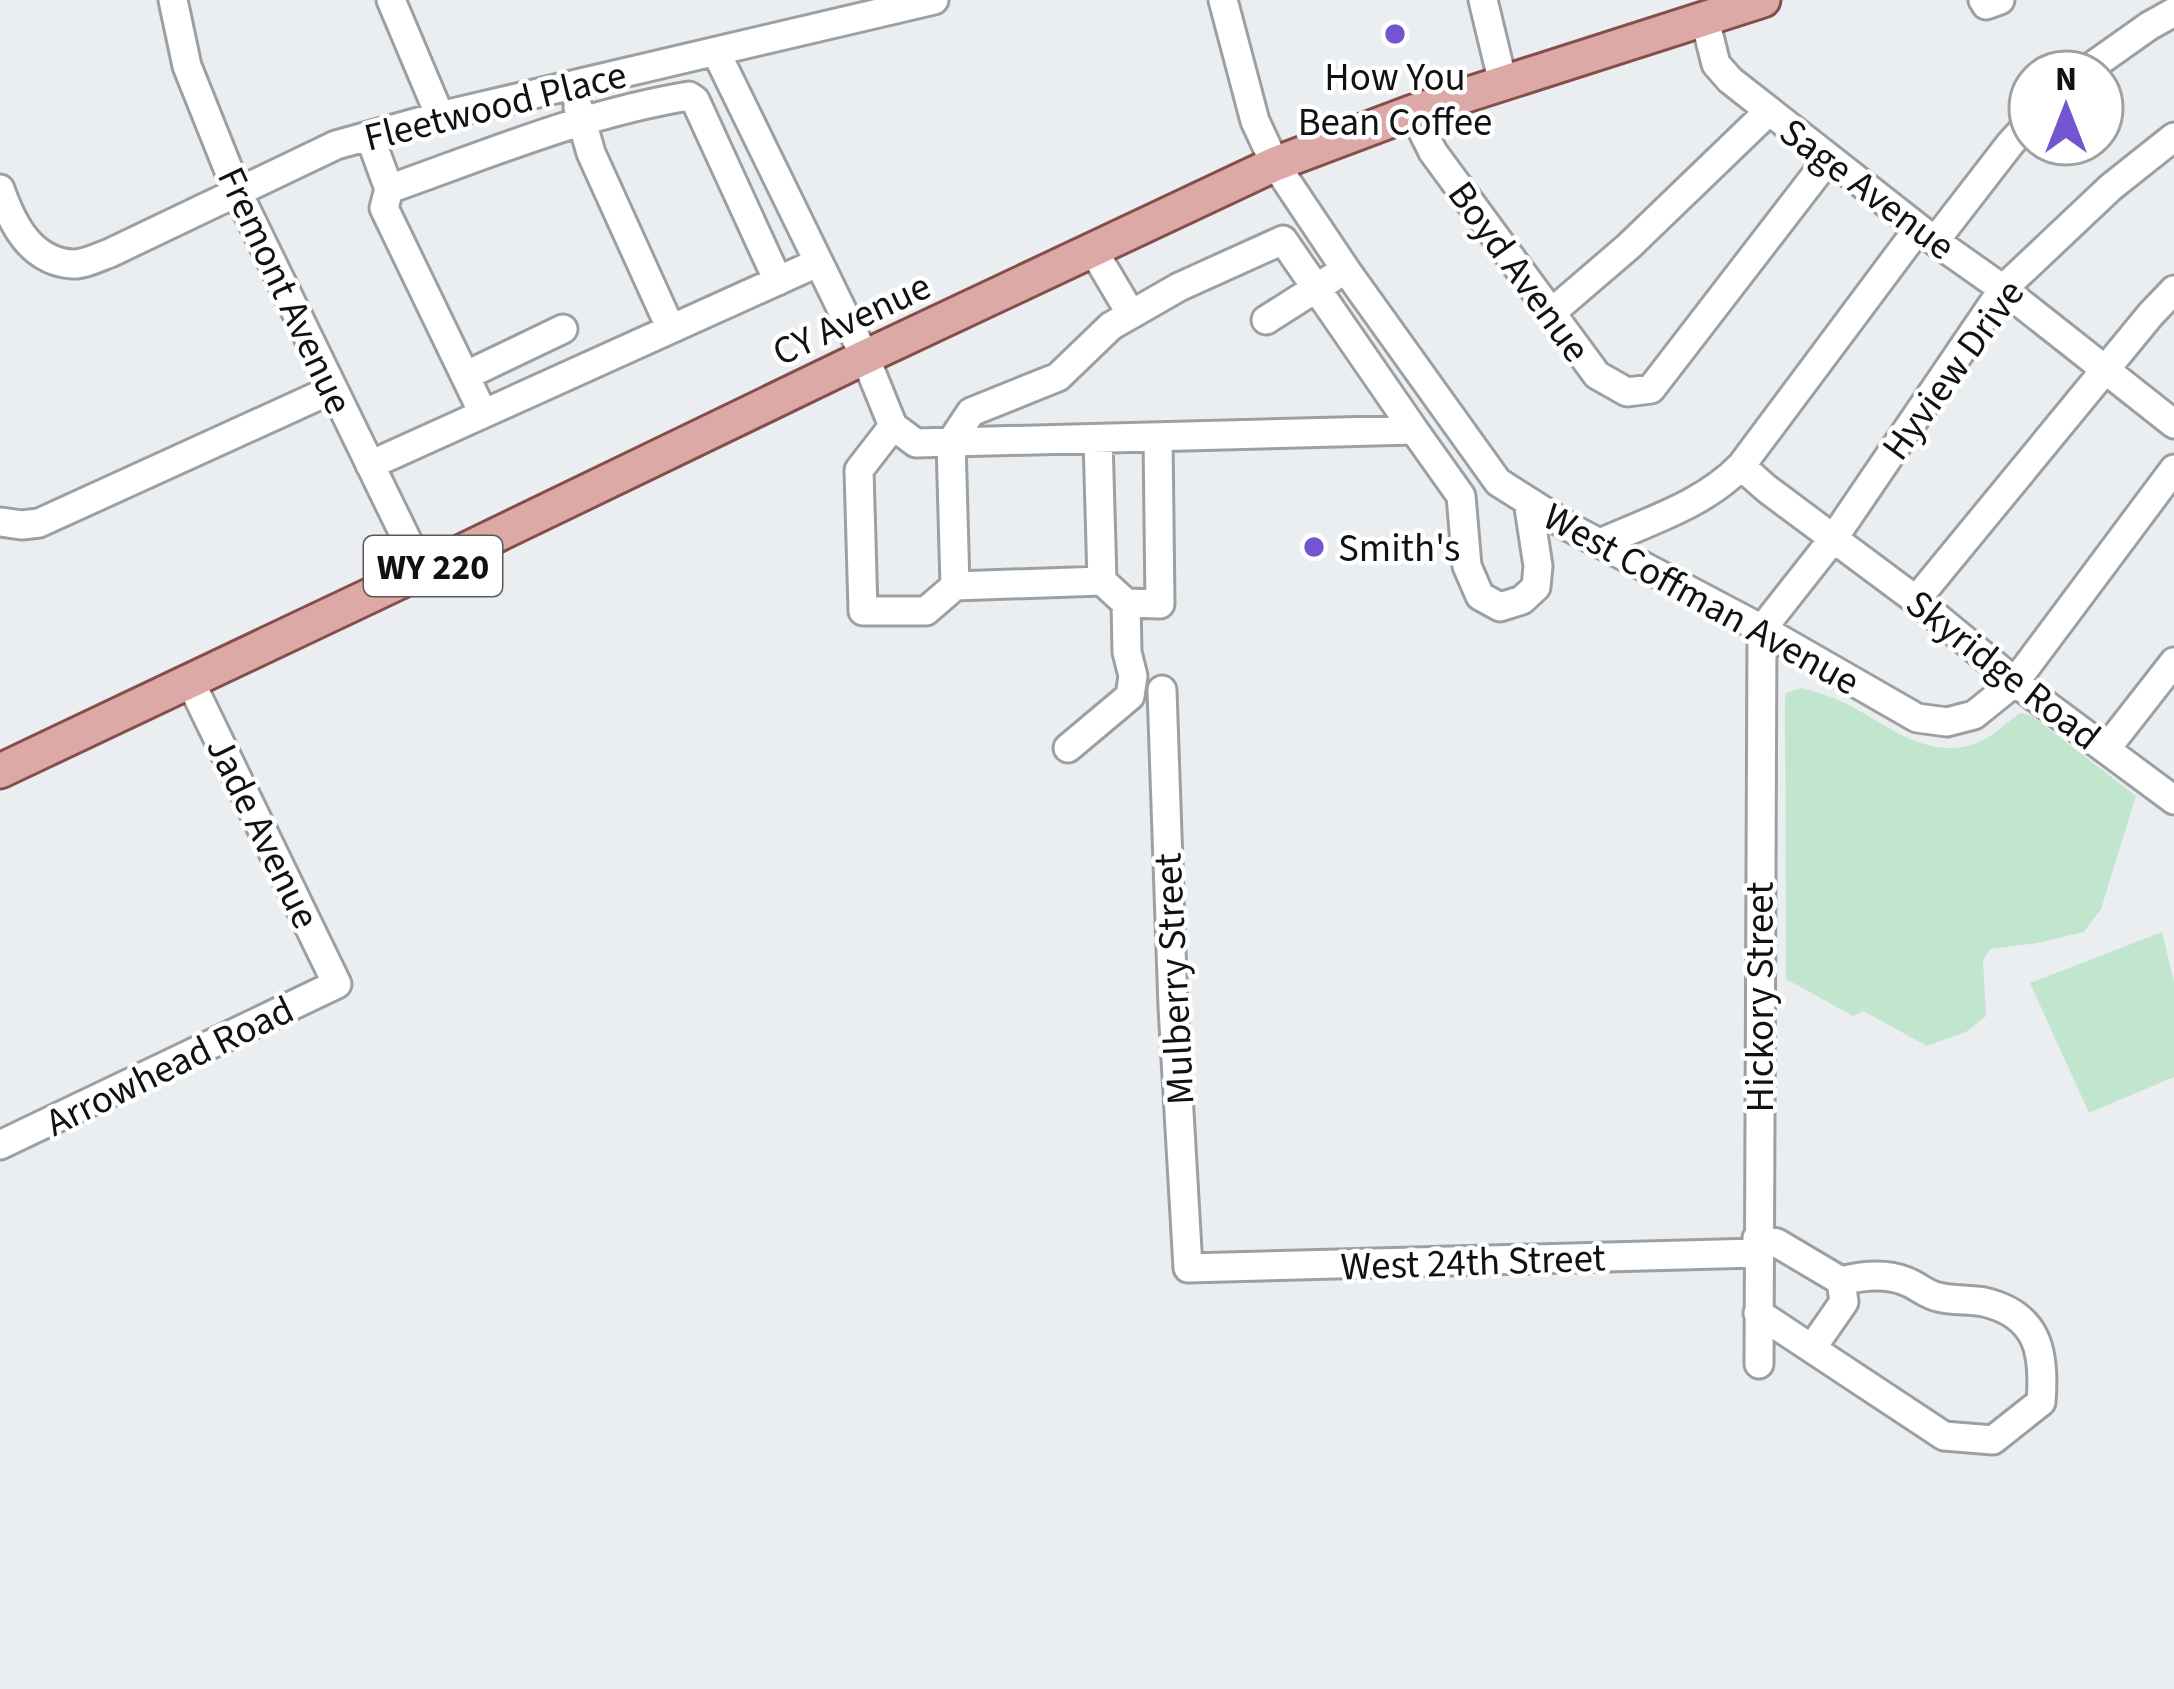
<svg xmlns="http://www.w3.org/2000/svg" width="2174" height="1689" viewBox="0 0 2174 1689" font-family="'Source Sans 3',sans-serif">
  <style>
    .green { fill: #c2e5ce }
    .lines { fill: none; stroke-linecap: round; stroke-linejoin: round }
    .minor-casing { stroke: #9da0a3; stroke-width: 33 }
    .major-casing { stroke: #864e4b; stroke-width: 39 }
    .minor { stroke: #fff; stroke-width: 27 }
    .major { stroke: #dda9a6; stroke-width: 33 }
    .poi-dot { fill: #7255cf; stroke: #fff; stroke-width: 4.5 }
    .labels { text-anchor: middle; stroke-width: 9; stroke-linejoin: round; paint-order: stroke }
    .shield { fill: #fff; stroke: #585859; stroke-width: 3 }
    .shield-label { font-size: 36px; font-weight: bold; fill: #101112 }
    .poi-label { font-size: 39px; fill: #101112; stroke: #fff }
    .street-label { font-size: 39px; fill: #101112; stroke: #fff }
  </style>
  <rect width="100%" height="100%" fill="#ebeef1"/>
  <path class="green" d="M1801,688C1817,692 1830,696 1845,703C1884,722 1926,761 1974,744C1992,739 2005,722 2021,713L2032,716L2136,796L2101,909L2084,932L2037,943L1990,949L1983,960L1986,1016L1966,1032L1927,1046L1863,1011L1853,1016L1786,979L1785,700L1786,693Z
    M2162,932L2174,982V1077L2089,1113L2030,983Z"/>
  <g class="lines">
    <defs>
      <path id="minor" d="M173,0L187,66L237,191L422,571
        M391,0L440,116
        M1223,0L1255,121L1275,164L1346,270L1498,482L1569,527L1762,629L1917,718L1947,722L1974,715L2015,682L2174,469
        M1483,0L1503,83
        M1983,0L1986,5L2000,0
        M1705,20L1716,64L1730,80L1935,241L2003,289L2174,424
        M716,52L865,357L893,426L916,443L1414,430L1461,496L1467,566L1480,596L1500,607L1522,600L1536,587L1538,566L1528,501
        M2084,72L2149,26L2174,12
        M578,107L591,153L670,327
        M1413,112L1433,152L1597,375L1627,392L1651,389L1829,158
        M370,137L389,189
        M0,189C12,223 30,261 72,264C83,265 99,257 110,253L336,145L440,116L934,0
        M1935,241L2010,144L2030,122
        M1093,250L1131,314
        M1551,313L1629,246L1768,112
        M1266,320L1332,278
        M467,375L563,329
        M483,413L384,208L389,189C488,154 585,113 689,96L695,100L778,281
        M893,426L859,470L863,611H926L955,586
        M1158,437L1160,604L1126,603L1102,581L955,586L951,442L971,412L1058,377L1111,326L1179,287L1283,240L1414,430
        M1098,439L1102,581
        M370,465L817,263
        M1741,466L1767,489L1916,600L2015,682L2174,800
        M0,522L22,525L39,523L331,390
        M1600,543C1649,521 1703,505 1741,466L1918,229
        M1916,600L2151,314L2174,290
        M1162,690L1173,1007L1188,1268L1757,1253
        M1068,748L1130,696L1133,676L1127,652L1126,603
        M2106,749L2174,662
        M0,1145L337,984L190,681
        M1757,1238L1777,1243L1841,1281C1861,1276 1885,1273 1905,1281C1917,1285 1925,1294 1938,1297C1953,1301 1969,1299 1984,1302C2039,1315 2045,1353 2041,1402L1993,1440L1944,1436L1758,1313
        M1812,1348L1844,1302L1841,1281
        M1759,1364L1762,629L1833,539L2003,289L2111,187L2174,137"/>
      <path id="major" d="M0,771L422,571L865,357L1275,164L1413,112L1763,0"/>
    </defs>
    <use href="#minor" class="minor-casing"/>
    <use href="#major" class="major-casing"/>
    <use href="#minor" class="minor"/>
    <use href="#major" class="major"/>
  </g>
  <g class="poi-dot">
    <circle cx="1395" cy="34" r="12"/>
    <circle cx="1314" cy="547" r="12"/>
  </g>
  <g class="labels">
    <rect class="shield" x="364" y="536" width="138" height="60" rx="9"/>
    <g class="shield-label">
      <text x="433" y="579">WY 220</text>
    </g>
    <g class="poi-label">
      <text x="1395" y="90">How You<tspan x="1395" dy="45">Bean Coffee</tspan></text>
      <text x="1338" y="561" text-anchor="start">Smith's</text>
    </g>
    <g class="street-label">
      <text transform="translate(495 105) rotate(-14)" y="14">Fleetwood Place</text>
      <text transform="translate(1868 188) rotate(37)" y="14">Sage Avenue</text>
      <text transform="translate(1520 271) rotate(54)" y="14">Boyd Avenue</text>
      <text transform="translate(286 290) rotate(65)" y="14">Fremont Avenue</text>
      <text transform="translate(851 318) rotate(-25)" y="14">CY Avenue</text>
      <text transform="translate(1952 369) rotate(-54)" y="14">Hyview Drive</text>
      <text transform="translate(1702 598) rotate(29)" y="14">West Coffman Avenue</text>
      <text transform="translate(2004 669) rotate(38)" y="14">Skyridge Road</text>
      <text transform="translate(264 832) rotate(64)" y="14">Jade Avenue</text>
      <text transform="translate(1173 979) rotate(-93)" y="14">Mulberry Street</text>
      <text transform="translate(1759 997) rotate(-90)" y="14">Hickory Street</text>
      <text transform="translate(169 1065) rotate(-26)" y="14">Arrowhead Road</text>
      <text transform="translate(1473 1261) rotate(-2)" y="14">West 24th Street</text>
    </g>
  </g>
  <g transform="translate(2066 108)"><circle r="57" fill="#ffffff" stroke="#9fa0a0" stroke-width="3"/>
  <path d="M0-9L21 45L0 30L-21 45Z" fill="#7255cf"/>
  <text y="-18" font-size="33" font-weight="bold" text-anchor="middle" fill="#101112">N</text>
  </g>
</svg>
